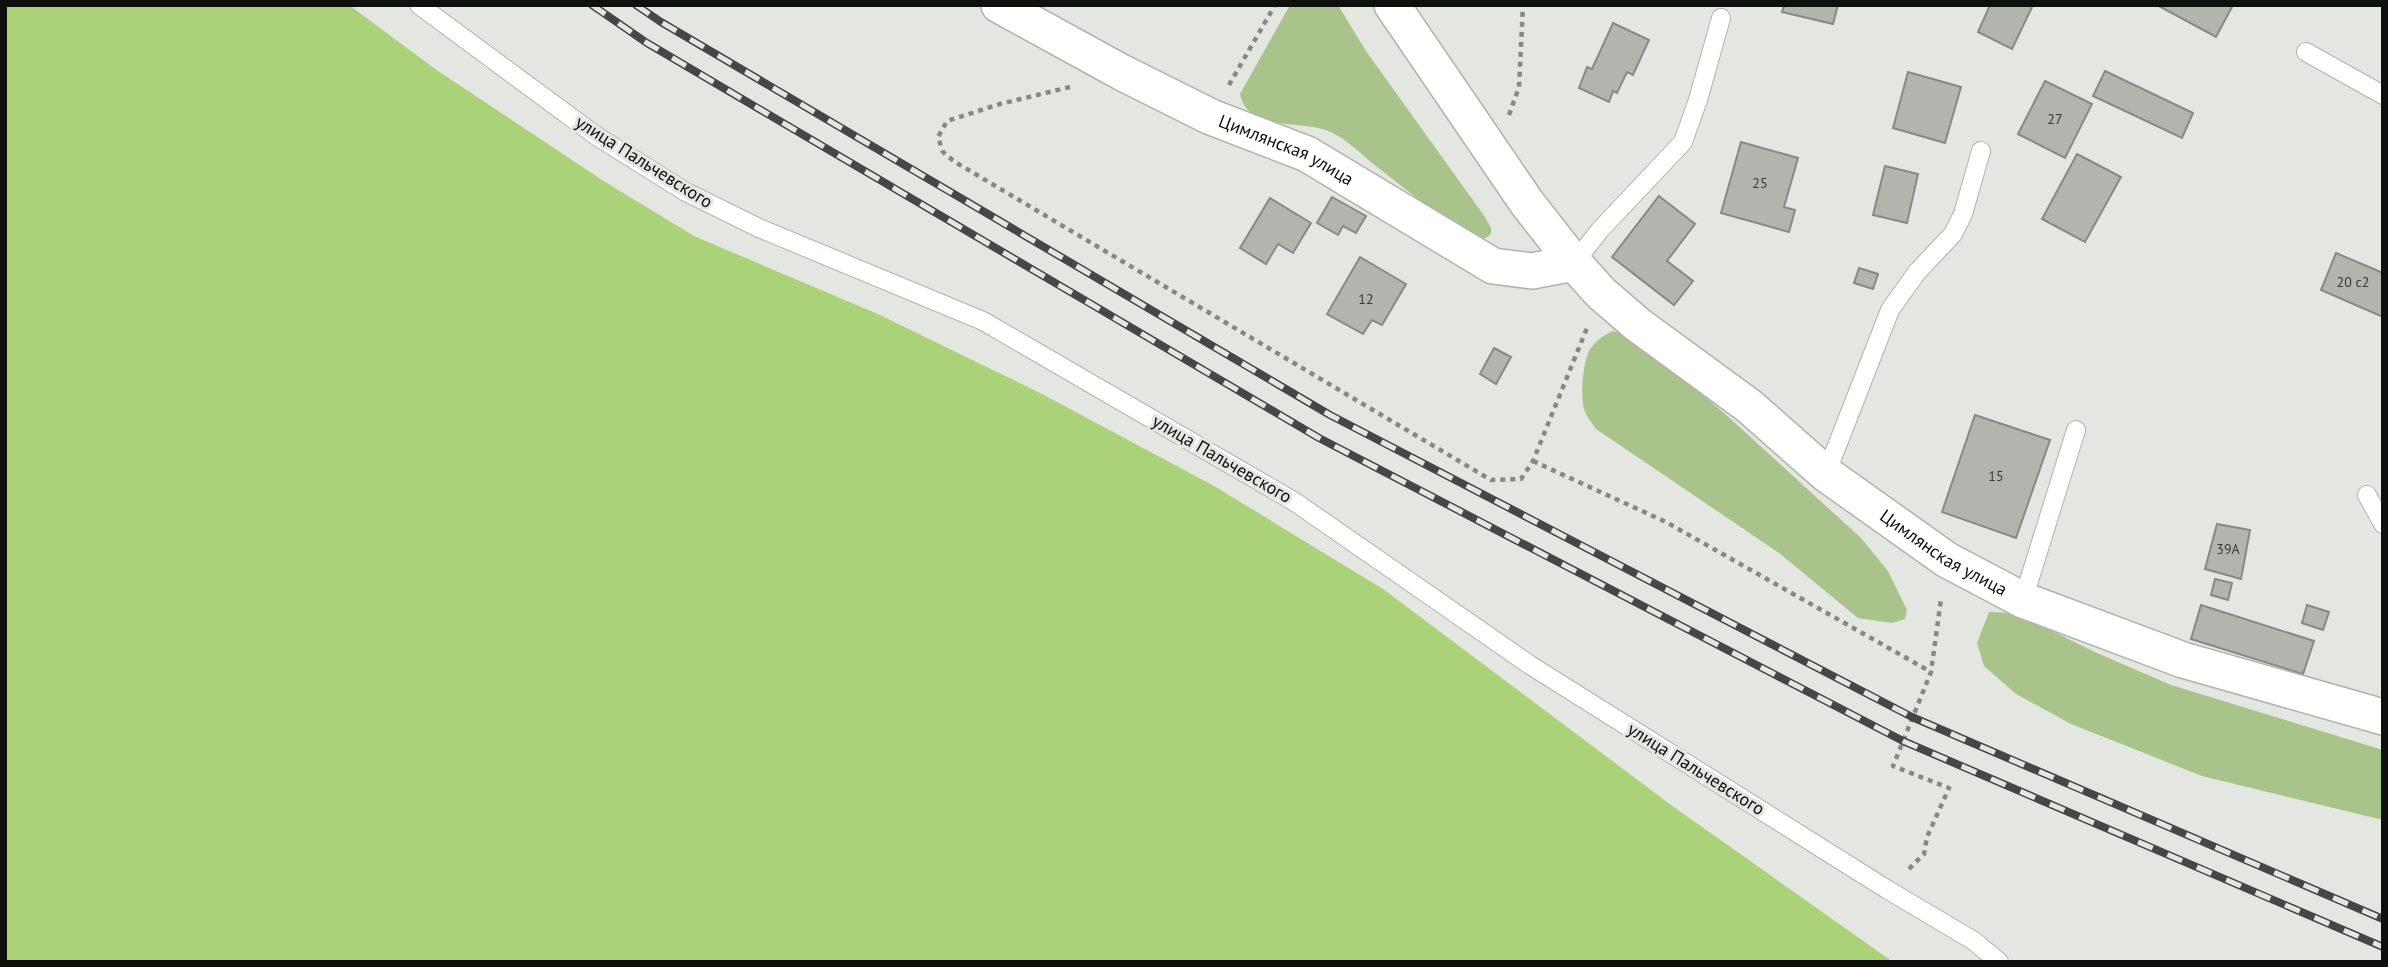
<svg xmlns="http://www.w3.org/2000/svg" width="2388" height="967" viewBox="0 0 2388 967" font-family="'PT Sans',sans-serif">
  <style>
    .green { fill: #a9c48a }
    .water { fill: #aad278 }
    .building { fill: #b2b5ae; stroke: #878a84; stroke-width: 2 }
    .lines { fill: none; stroke-linecap: round; stroke-linejoin: round }
    .lane-casing { stroke: #b0b3ad; stroke-width: 20 }
    .street-casing { stroke: #b0b3ad; stroke-width: 38 }
    .path { stroke: #868884; stroke-width: 4.5; stroke-dasharray: 5 5; stroke-linecap: butt }
    .lane { stroke: #fff; stroke-width: 18 }
    .street { stroke: #fff; stroke-width: 35 }
    .rail-casing { stroke: #464744; stroke-width: 8 }
    .rail { stroke: #e4e7e1; stroke-width: 5; stroke-dasharray: 16; stroke-linecap: butt }
    .labels { text-anchor: middle; stroke-width: 6; stroke-linejoin: round; paint-order: stroke }
    .number-label { font-size: 14px; fill: #383935 }
    .street-label { font-size: 18px; fill: #0f100d; stroke: #e4e7e1 }
  </style>
  <rect width="100%" height="100%" fill="#e4e7e1"/>
  <path class="green" d="M1290,5H1338L1366,51L1485,217L1491,228V234C1483,242 1475,240 1466,236C1434,212 1403,187 1372,163C1360,153 1347,140 1333,133C1305,118 1248,134 1240,94Z
    M1613,331L1633,336L1724,413L1861,538L1888,571L1907,610L1905,619L1892,623L1858,618L1779,553L1596,429C1592,423 1586,416 1584,409C1580,397 1583,358 1591,348C1597,340 1604,335 1613,331Z
    M1989,612L2016,613L2097,653L2171,685L2383,750V820L2202,776L2071,724L2016,694L1984,666L1977,643Z"/>
  <path class="water" d="M5,5H349L438,71L602,180L694,236L880,315L1042,394L1214,486L1383,589L1671,805L1893,962H5Z"/>
  <path class="building" d="M1784,5H1838L1833,24L1782,12Z
    M1990,5H2033L2012,49L1978,32Z
    M2157,5H2233L2216,37Z
    M1613,23L1649,40L1633,75L1627,72L1617,93L1613,91L1609,102L1579,88L1587,67L1592,69Z
    M2105,71L2193,113L2182,138L2093,96Z
    M1908,72L1961,87L1945,143L1893,128Z
    M2045,81L2092,104L2065,158L2018,134Z
    M1741,142L1798,158L1784,207L1795,210L1789,232L1721,213Z
    M2077,154L2121,177L2085,242L2042,219Z
    M1885,166L1918,174L1907,223L1873,215Z
    M1659,196L1695,224L1667,261L1693,281L1674,305L1612,257Z
    M1332,197L1366,216L1356,233L1343,226L1338,235L1317,223Z
    M1270,198L1311,223L1293,253L1278,244L1266,264L1240,248Z
    M2336,253L2383,273V317L2321,290Z
    M1360,257L1406,284L1382,325L1372,320L1363,334L1327,314Z
    M1859,268L1878,274L1873,289L1854,283Z
    M1494,348L1511,357L1496,384L1480,374Z
    M1975,415L2050,440L2016,538L1942,512Z
    M2217,524L2250,530L2241,579L2205,569Z
    M2215,579L2232,583L2228,600L2211,595Z
    M2201,605L2314,641L2303,674L2191,639Z
    M2307,605L2329,612L2323,630L2302,623Z"/>
  <g class="lines">
    <defs>
      <path id="lane" d="M419,5L595,135L686,192L759,228L983,321L1295,502L1530,665L1888,890L1974,941L1999,962
        M2306,52L2383,95
        M1574,263L1600,230L1683,142L1698,100L1721,18
        M1826,474L1890,310L1917,272L1953,234L1963,214L1981,151
        M2367,495L2383,524
        M2023,600L2076,430"/>
      <g id="street">
        <path id="s1" d="M999,5L1121,72L1211,117L1307,154L1493,266L1532,271L1574,263L1601,293L1637,324L1749,406L1826,474L1947,560L2023,600L2183,660L2383,717"/>
        <path d="M1392,5L1527,203L1574,263"/>
      </g>
    </defs>
    <use href="#lane" class="lane-casing"/>
    <use href="#street" class="street-casing"/>
    <path class="path" d="M1229,85L1275,5
      M1070,87L1000,104L947,121L938,137L943,152L955,162L1491,480L1521,479L1533,461L1587,328
      M1509,115L1519,87L1523,5
      M1533,461L1666,522L1931,672
      M1909,869L1924,854L1927,837L1949,788L1893,766L1931,672L1941,599"/>
    <use href="#lane" class="lane"/>
    <use href="#street" class="street"/>
    <defs>
      <path id="rail" d="M592,5L647,43L1319,438L1903,741L2383,947
        M636,5L661,22L1330,415L1912,717L2383,919"/>
    </defs>
    <use href="#rail" class="rail-casing"/>
    <use href="#rail" class="rail"/>
  </g>
  <g class="labels">
    <g class="number-label">
      <text x="2055" y="124">27</text>
      <text x="1760" y="188">25</text>
      <text x="2353" y="287">20 с2</text>
      <text x="1366" y="304">12</text>
      <text x="1996" y="481">15</text>
      <text x="2228" y="554">39А</text>
    </g>
    <g class="street-label">
      <text dy="6" stroke="none"><textPath href="#s1" startOffset="322">Цимлянская улица</textPath></text>
      <text transform="translate(644 162) rotate(32)" y="6">улица Пальчевского</text>
      <text transform="translate(1222 459) rotate(30)" y="6">улица Пальчевского</text>
      <text dy="6" stroke="none"><textPath href="#s1" startOffset="1113">Цимлянская улица</textPath></text>
      <text transform="translate(1696 769) rotate(32)" y="6">улица Пальчевского</text>
    </g>
  </g>
  <rect width="2388" height="967" fill="none" stroke="#0f100d" stroke-width="14"/>
</svg>
